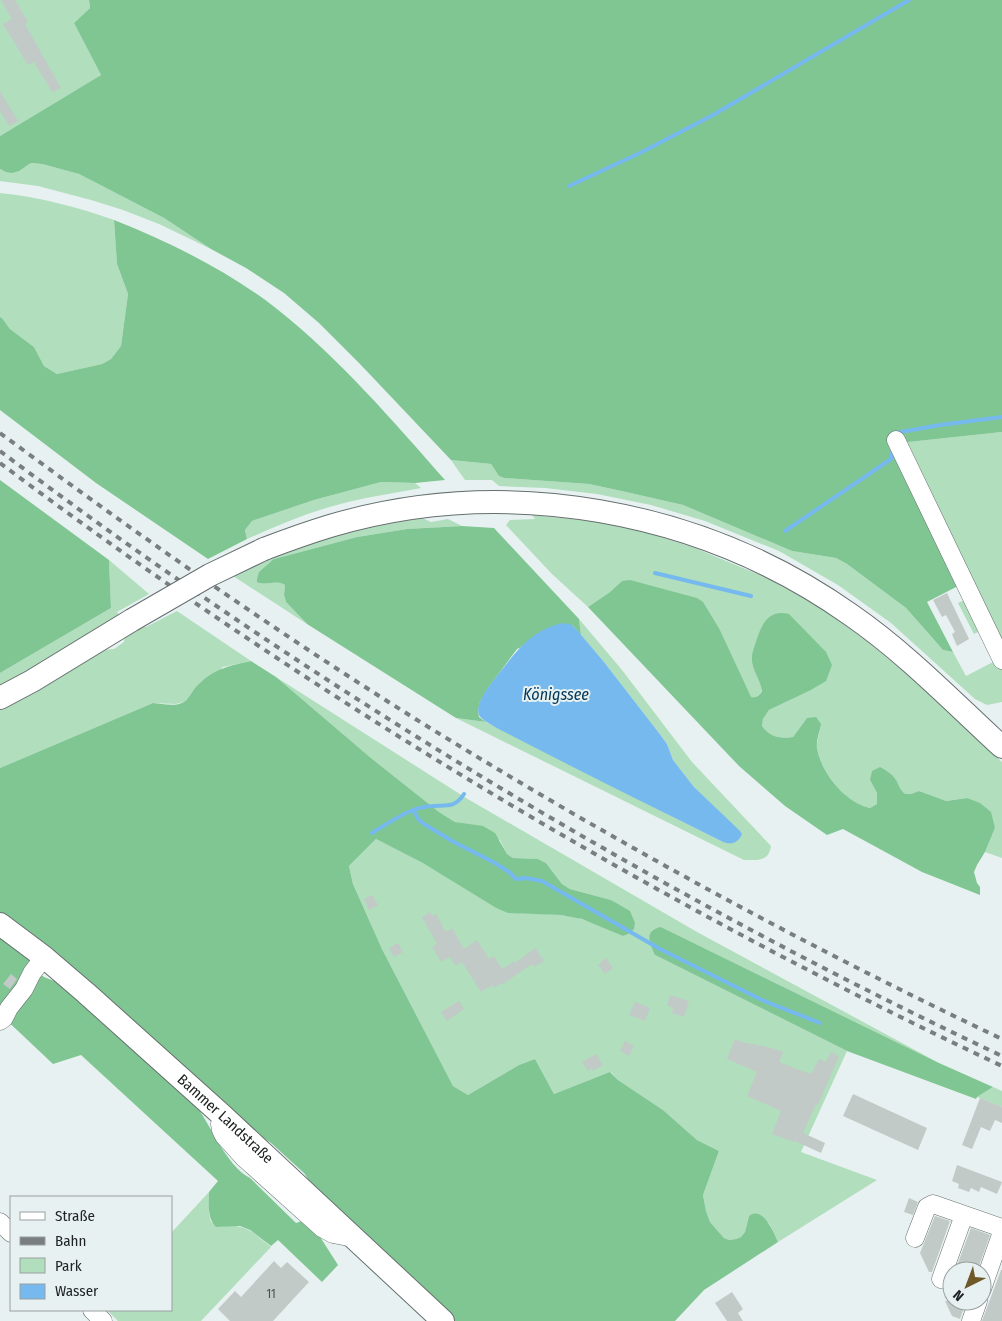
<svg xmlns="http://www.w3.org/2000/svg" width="1002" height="1321" viewBox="0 0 1002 1321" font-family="'Fira Sans Condensed',sans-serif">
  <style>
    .green { fill: #b1debc }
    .forest { fill: #80c693 }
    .water { fill: #76b9ee }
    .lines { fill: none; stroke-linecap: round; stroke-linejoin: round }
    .stream { stroke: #76b9ee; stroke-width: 4 }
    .building { fill: #c1cac7 }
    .minor-casing { stroke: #666f6f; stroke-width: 19 }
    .major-casing { stroke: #666f6f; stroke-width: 24 }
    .minor { stroke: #fff; stroke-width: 18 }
    .major { stroke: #fff; stroke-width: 22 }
    .rail { stroke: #797f7f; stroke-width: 4; stroke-dasharray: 6 6; stroke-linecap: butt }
    .major-bridge-casing { stroke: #666f6f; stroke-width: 24; stroke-linecap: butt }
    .major-bridge { stroke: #fff; stroke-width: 22 }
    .labels { text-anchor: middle; stroke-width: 4; stroke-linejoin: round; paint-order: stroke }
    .number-label { font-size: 12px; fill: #484e4d }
    .street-label { font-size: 15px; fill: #202424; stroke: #e8f1f1 }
    .water-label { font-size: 16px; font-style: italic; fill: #003557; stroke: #e8f1f1 }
  </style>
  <rect width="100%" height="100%" fill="#e8f1f1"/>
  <path class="green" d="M0,0H89L90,8L74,23L101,75L0,136Z
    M31,163L42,164L79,174L164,218L211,249L159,224L123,210L91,200L38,186L0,181V169C12,175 21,170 31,163Z
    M0,193C39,197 77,207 114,220L117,264L128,294L121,346L111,359L102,364L57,374L44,366L34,347L10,329L2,318L0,317Z
    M1002,432V652L899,443Z
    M451,460L491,464L499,476L504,478L589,484L626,492L683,505L792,551L836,558L847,564L906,608L943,650L953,652L966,676L997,660L1002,670V702L987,705L975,699L891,623L838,585L779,551L705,521L651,505L597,494L545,488L499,486L492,480H465Z
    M381,482L415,483L421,488C388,494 355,499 323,509C297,517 272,528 247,539L245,530L252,521L314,500Z
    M532,515L591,521L642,531L695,548L767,578L823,609L869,643L917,683L1002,762V858L985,852L995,828L967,798L945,801L919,791L911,794H904L901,790L895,779L870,780L877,793V804L870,808C867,807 865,807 862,806C843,800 816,764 817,744C818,737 820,730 821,724L807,718L793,737C780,739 770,737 762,726L763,719L769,710L809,691L762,687C762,694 757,698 750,697L720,630L622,581L610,592L588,607L552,574L506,525L510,520L535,519Z
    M422,518L431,522L448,519L462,526L407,529L357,537L274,559L260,583L281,582L285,585L284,595L286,602L307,624L233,576C251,567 268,558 286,551C329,532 376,525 422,518Z
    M109,560L149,594L117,612L121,617L0,688V673L111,608Z
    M967,599L982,630L974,634L958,603Z
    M177,611L251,661L223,667L184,702L176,704L153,703L0,768V708L100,650L114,649L124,642L125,636L142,626L146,627Z
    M579,619L622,670L692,762L771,846C769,862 757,860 744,860L456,718L486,722L723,842L718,812L694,787L673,760L667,744L659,733L604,662L581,635Z
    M276,677L466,798L697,932L939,1063L661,927L655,955L847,1051L801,1152L877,1180L778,1242L769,1223L749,1216L745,1232L741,1237L736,1239L729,1240L724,1238L710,1222L706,1211L703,1195L719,1151L697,1140L663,1110L618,1080L611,1072L554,1094L535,1059L519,1065L468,1095L453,1086L382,949L353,884L349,866L376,839L424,863L496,908C517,916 539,912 561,915C583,917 603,927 623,936C630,933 633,930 635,923L611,900L570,889L562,884L546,863L538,859L513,858L507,854L500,840L465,824L455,822L439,812L371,758Z
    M993,1087L1002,1091V1107L977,1097Z
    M209,1192V1213L211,1222L220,1227C244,1222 254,1233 271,1247L201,1321H118L107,1310H171V1233Z"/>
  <path class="forest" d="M89,0H1002V432L899,443L960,585L927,602L953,652L943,650L906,608L847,564L836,558L792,551L683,505L626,492L589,484L504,478L499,476L491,464L451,460L360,364L319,323L284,293L246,268L211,249L164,218L79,174L42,164L31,163L19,171L12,173L6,172L0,169V136L101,75L74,23L90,8Z
    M114,220C170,242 230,272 277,309C340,359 393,421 445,480L415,483L381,482L314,500L252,521L245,530L247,539L208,559L96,483L0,410V317L2,318L10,329L34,347L44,366L57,374L102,364L111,359L121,346L128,294L117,264Z
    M0,480L109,560L111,608L0,673Z
    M462,526L494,528L579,619L581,635L572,625L517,649L488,688L480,702L478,711L479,717L486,722L456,718L307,624L286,602L284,595L285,585C277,579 266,586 257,582V579L259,572L274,559L357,537L407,529Z
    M630,580L697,598L703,602L720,630L751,697C756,698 760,695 762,691C761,680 751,669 752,657C752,653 754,647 756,642C761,625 768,609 789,614L826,652L832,665L826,681L809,691L769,710L763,719L762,726C770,737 780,739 793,737L807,718L816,717L821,724C820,731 816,740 817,748C821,772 845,803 870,808L877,804V793L870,780L872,771L880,767C886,770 892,774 896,780C899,785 900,790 905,794H911L919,791L946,801L967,798L980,803L991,812L995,828L985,852L977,865L974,872L977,883L980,887V895L922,872L843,829L827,835L785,806L739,766L588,607L610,592L622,581Z
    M251,661L276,677L371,758L439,812L455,822L483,826L495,833L507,854L513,858L538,859L546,863L562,884L570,889L611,900L630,911L635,923L634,929L628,934L623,936L582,919L561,915L508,913L496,908L423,863L376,839L349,866L353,884L382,949L453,1086L468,1095L519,1065L535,1059L554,1094L610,1072L618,1080L663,1110L697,1140L719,1151L703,1195L706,1211L710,1222L724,1238L729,1240L736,1239L741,1237L745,1232L749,1216C763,1205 774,1233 778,1242L704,1290L675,1321H454L319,1195L304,1173L271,1143L245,1126L0,914V768L153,703C162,704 176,707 184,702C190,698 193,689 199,684C216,668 229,666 251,661Z
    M661,927L939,1063L993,1087L977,1097L976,1099L847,1051L655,955C650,943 643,931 661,927Z
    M0,936L32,959L30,966L44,977L59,983L112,1032L194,1103C211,1124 225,1165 250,1178L296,1223L302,1221L315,1229L338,1265L322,1282L278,1240L271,1246L250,1230L240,1226L216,1227C207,1218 209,1204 209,1192L218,1181L81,1055L53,1064L0,1014Z"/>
  <path class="water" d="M564,623L572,625L577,630L604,662L659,733L667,744L673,760L694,787L740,831L742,834C738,843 732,845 723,842C657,809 590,776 524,742C515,737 482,722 479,715C474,703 493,681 500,672C519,648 533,629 564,623Z"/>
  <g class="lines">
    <path class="stream" d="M569,186L640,153L713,115L909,0
      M895,433L940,425L1002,417
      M785,531L891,459L893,448
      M655,573L751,596
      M413,810L419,820L424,824L452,841L495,863L509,872L516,879L526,878L542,881L660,949L762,1000L820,1023
      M372,833C385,825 398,816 413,810C419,808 427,806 433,806C447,805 455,808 464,794"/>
  </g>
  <path class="building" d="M1,0H15L28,22L25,24L61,88L52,92L34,62L28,65L3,24L12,19Z
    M0,91L18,121L9,126L0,111Z
    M947,593L969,639L957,646L952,634L955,632L946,615L942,617L933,600Z
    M372,895L378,905L369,910L364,899Z
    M430,912L432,916L436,914L445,931L447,930L448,931L452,928L464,949L477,940L489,959L494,956L502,969L514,961L515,963L535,948L544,961L534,967L532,964L503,984L502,983L494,988L492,985L481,992L462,962L456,966L450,957L441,962L432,947L437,944L422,917Z
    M398,943L403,952L394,957L389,948Z
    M606,958L613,968L605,974L598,965Z
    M11,974L17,979L10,989L3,984Z
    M670,995L689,1001L684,1017L672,1013L673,1008L667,1005Z
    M459,1001L464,1009L447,1021L441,1012Z
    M635,1002L650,1008L645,1021L629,1015Z
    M735,1039L742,1042L772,1048L783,1052L779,1062L804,1072V1071L811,1074L819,1059L826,1062L831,1052L839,1056L818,1105L816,1104L803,1133L825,1143L821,1153L795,1141L794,1142L772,1134L781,1111L747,1096L757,1072L727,1059Z
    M625,1041L634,1046L629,1056L620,1051Z
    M596,1054L603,1065L593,1071L592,1068L588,1071L582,1062Z
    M853,1094L927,1128L918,1150L843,1116Z
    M980,1098L1002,1107V1123L995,1120L990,1131L981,1127L972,1149L962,1145Z
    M957,1165L1002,1182L997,1194L981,1187L979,1192L971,1188L969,1192L958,1188L959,1184L952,1181Z
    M909,1198L918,1202L913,1215L904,1212Z
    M935,1216L950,1221L932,1272H929L920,1253Z
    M971,1228L990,1235L983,1255L977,1271H955Z
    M274,1261L281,1268L287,1262L309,1282L273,1321H230L218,1309L235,1291L241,1297Z
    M1001,1270H1002V1321H982Z
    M732,1292L743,1309L738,1313L743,1321H727L715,1303Z
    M945,1301H966L960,1319L952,1316Z"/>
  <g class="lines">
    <defs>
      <path id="minor" d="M896,440L1002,660
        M0,1021L4,1018L9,1008L24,989L32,973L44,957
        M223,1116L220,1124L221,1130L224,1136L243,1157L322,1228L333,1234L354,1238
        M0,1222L11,1233
        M915,1238L927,1207L933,1204L1002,1228
        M941,1279L964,1215
        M982,1289L1002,1232
        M92,1310L103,1321
        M971,1321L978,1301"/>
      <g id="major">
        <path d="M264,549C285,541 307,533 330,526C506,474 701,509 851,615C906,653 953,702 1002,747"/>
        <path d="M0,698L32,681L132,620"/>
        <path id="s1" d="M0,924L44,957L86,993L223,1116L443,1321"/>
      </g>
    </defs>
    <use href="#minor" class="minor-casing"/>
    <use href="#major" class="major-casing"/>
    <use href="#minor" class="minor"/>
    <use href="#major" class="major"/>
    <path class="rail" d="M0,433C144,539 290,642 443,736C624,847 810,948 1002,1039
      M0,451C313,686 648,889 1002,1056
      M0,463C314,698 648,899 1002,1066"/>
    <defs>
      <path id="major-bridge" d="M132,620L210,575L264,549"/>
    </defs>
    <use href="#major-bridge" class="major-bridge-casing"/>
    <use href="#major-bridge" class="major-bridge"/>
  </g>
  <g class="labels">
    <g class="number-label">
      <text x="271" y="1298">11</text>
    </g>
    <g class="street-label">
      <text dy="5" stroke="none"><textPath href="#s1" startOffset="298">Bammer Landstraße</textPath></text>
    </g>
    <g class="water-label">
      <text x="556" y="700">Königssee</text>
    </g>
  </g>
  <rect x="10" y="1196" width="162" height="115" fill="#e8f1f1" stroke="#989f9f"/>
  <rect x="20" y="1212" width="25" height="8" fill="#ffffff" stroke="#989f9f"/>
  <text x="55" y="1221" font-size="15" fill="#202424">Straße</text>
  <rect x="20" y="1237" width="25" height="8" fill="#797f7f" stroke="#989f9f"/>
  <text x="55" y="1246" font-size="15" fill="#202424">Bahn</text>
  <rect x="20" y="1258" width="25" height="15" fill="#b1debc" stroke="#989f9f"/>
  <text x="55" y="1271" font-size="15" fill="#202424">Park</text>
  <rect x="20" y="1284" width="25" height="15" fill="#76b9ee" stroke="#989f9f"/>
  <text x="55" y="1296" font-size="15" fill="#202424">Wasser</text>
  <g transform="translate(967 1286) rotate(222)"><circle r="24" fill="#e8f1f1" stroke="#989f9f"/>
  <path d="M0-4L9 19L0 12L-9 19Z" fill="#705929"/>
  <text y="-8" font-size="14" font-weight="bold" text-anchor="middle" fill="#202424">N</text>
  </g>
</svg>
